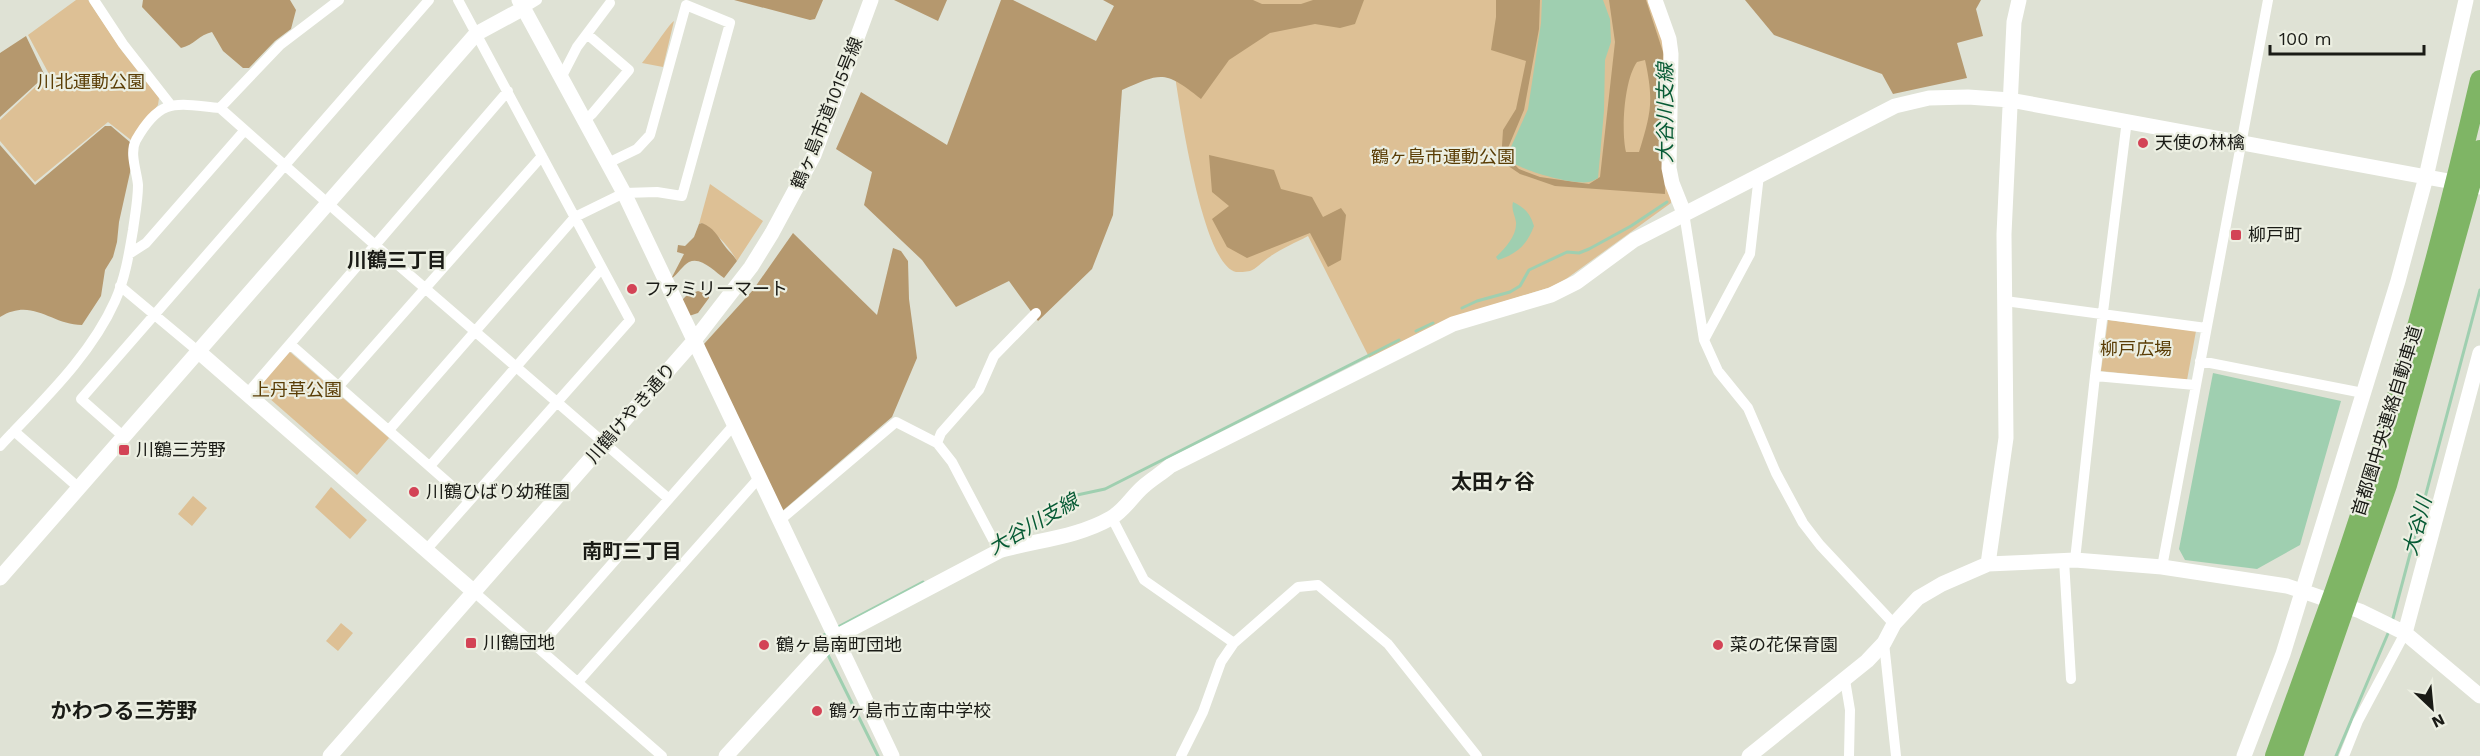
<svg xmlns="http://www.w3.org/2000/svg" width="2480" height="756" viewBox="0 0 2480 756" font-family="'Work Sans','Noto Sans JP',sans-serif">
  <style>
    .green { fill: #ddc095 }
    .forest { fill: #b5986e; fill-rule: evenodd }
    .water { fill: #9fcfb0 }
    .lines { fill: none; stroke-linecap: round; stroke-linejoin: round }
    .stream { stroke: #9fcfb0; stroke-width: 3 }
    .street { stroke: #fff; stroke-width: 10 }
    .secondary { stroke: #fff; stroke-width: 15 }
    .highway { stroke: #7fb565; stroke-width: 20 }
    .poi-dot { fill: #d34356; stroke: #ecefe2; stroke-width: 2 }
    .labels { text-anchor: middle; stroke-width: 4.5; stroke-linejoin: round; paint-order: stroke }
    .park-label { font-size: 18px; fill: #5a3d05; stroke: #ecefe2 }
    .street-label { font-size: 18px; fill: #1a1b16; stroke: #ecefe2 }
    .poi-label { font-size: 18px; fill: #1a1b16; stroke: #ecefe2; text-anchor: start }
    .water-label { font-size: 20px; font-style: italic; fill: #065a34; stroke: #ecefe2 }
    .neighbourhood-label { font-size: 20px; font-weight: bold; fill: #1a1b16; stroke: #ecefe2 }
    .quarter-label { font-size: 21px; font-weight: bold; fill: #1a1b16; stroke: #ecefe2 }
  </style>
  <rect width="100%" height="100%" fill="#dfe2d5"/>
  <path class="green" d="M76,0H88L122,51L159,98L158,105L131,140L108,122L35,182L0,141V120L49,74L28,35Z
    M1165,0H1652L1669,50L1671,203L1566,279L1551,287L1470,312L1370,359L1308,236C1295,243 1280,249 1268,258C1262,262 1256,269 1250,271C1246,272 1239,272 1236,272C1196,264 1170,41 1165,0Z
    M674,21L663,67L642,63C650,54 668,25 674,21Z
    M710,184L763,221L737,261C729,246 716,233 702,223L699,224Z
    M2108,320L2196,331L2187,380L2101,371Z
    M290,352L389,438L357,475L261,391L259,387L286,353Z
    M331,487L367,520L350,539L315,507Z
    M193,496L207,508L192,526L178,514Z
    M341,623L353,633L338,651L326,641Z"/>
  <path class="forest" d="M143,0H290L296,10L291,29L275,41L249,68H243L223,51L212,32C199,35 194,45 181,48L142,7Z
    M734,0H823L815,19L810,20Z
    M894,0H947L938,21Z
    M1001,0H1013L1096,41L1114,6L1103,0H1253L1262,4H1301L1313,0H1364L1355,24L1340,28L1315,24L1270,33L1229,60L1201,99C1165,71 1163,72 1122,90L1113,215L1092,269L1038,321L1009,281L956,307L922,260L864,205L872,172L836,149L861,92L947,145Z
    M1496,0H1540L1539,29L1524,110L1505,155L1519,169L1540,177L1589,184L1600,177L1615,42L1609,0H1646L1663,52L1665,194L1555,186L1520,174L1501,161L1503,130L1516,109L1526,61L1491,50L1496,17ZM1645,60C1654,101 1651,113 1639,152H1626C1621,131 1624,80 1637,62Z
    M1745,0H1981L1976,9L1983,36L1957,43L1967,78L1893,94L1882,74L1774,35Z
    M26,36L45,76L0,117V53Z
    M105,126H111L131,143V168L119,222L117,242L113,257L105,270L101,296L82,325C51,325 33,297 0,317V145L35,185Z
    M1209,155L1274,170L1281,189L1312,197L1323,217L1341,208L1346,215L1341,260L1328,267L1310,233L1247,258L1227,247L1212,219L1229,206L1212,192Z
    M702,223C714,228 717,235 724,245C728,251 733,254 737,261L724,278C715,272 701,256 689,262C683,265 678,274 671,279L684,254L677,252L678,245L685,246L694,237L699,224Z
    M793,233L877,315L893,248L901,251L908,261L909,299L917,358L892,417L780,513L706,353L704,344L753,290Z
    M698,291L709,295V298L698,313L689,316L682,300L687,295Z"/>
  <path class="water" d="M1542,0H1603L1610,19L1611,42L1605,60L1604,111L1598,178C1596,179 1591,182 1589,182C1572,185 1518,170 1506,158L1528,109L1541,23Z
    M1513,202C1525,208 1530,213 1534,226C1527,245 1517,254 1498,260L1496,257C1505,248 1517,236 1516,222C1515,215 1511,210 1513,202Z
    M2213,373L2341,401L2300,545L2257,569L2185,560L2179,549Z"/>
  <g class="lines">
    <path class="stream" d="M1462,308L1477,301L1510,292L1520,286L1529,270L1567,252L1579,253L1589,249L1631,226L1667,202
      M1416,331L1433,323
      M999,544L1043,522L1063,504L1077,495L1105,489L1399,340
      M2392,622L2480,290
      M836,628L923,582
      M822,644L819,637L828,633
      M827,653L878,756
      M2336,756L2389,631"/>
    <path class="street" d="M94,0L123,44L170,104
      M524,8L537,0
      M561,78L577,47L610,3
      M220,108L375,245L669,499
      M585,120L592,114L629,70L587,34
      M1684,213L1704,340L1718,371L1748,408L1776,473L1803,523L1820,545L1894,624
      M129,254L146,243L244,131
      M120,286L199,352
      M2005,301L2206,328
      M1704,340L1750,254L1759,175
      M290,344L469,501
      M2200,361L2363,393
      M2095,376L2195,385
      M339,386L542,156
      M246,395L508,91
      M389,430L575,217L624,193L657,192L682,196L730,23L686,5L650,135L637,149L608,163
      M14,431L79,488
      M124,437L81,399L429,0
      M937,443L941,433L979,390L994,356L1036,313
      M0,446C41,402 90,357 115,301C125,279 129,254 133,230C135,215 138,200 138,185C137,172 129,153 136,140C161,96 176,104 220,108L280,45L339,0
      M430,466L602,268
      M1112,518L1144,580L1234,643
      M779,521L896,422L937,443L952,462L999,551
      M426,550L630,320L458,0
      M2064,560L2071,679
      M2075,560L2095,376L2127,120
      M2162,567L2268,0
      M473,591L662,756
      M1884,643L1896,756
      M538,648L733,426
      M1845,680L1850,710L1849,756
      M578,682L758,479
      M1181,756L1203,712L1221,662L1234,643L1298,587L1318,585L1388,644L1477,756
      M2344,756L2358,721L2405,633"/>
    <path class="secondary" d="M519,0L624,193L892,756
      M1655,0L1669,39L1671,54L1669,168L1672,183L1684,213
      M199,352L473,591
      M1988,564L2006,438L2004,234L2014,22L2019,0
      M0,578L476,34L524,8
      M2405,633L2480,353
      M330,756L693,342L751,267L772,233L814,155L871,0
      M726,756L834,638L999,551C1036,540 1076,538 1111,518C1125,510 1132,496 1144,486C1152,479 1162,473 1170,466L1453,324L1551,295L1577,282L1634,240L1895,106L1929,98L1968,97L2010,100L2480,187
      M1749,756L1867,661L1884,643L1894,624L1918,598L1942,584L1988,564L2075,560L2162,567L2287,586L2302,591L2360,611L2405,633L2480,696
      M2244,756L2283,654L2398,281L2426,177L2466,0"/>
    <path class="highway" d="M2275,756C2295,701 2315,645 2335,590C2393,423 2440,252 2480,80
      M2293,756L2387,485L2480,150"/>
  </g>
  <g class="poi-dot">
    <circle cx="2143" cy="143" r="6"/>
    <rect x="2230" y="229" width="12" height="12" rx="3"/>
    <circle cx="632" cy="289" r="6"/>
    <rect x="118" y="444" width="12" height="12" rx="3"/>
    <circle cx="414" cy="492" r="6"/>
    <rect x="465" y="637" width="12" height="12" rx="3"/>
    <circle cx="764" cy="645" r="6"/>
    <circle cx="1718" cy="645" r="6"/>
    <circle cx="817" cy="711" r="6"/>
  </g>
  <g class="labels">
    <g class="park-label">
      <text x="91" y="88">川北運動公園</text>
      <text x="1443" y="163">鶴ヶ島市運動公園</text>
      <text x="2136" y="355">柳戸広場</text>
      <text x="297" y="396">上丹草公園</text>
    </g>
    <g class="street-label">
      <text transform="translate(827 113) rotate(-68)" y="6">鶴ヶ島市道1015号線</text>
      <text transform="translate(631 413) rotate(-49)" y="6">川鶴けやき通り</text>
      <text transform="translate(2387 421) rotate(-73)" y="6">首都圏中央連絡自動車道</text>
    </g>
    <g class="poi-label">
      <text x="2155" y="149">天使の林檎</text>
      <text x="2248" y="241">柳戸町</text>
      <text x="644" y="295">ファミリーマート</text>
      <text x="136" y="456">川鶴三芳野</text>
      <text x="426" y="498">川鶴ひばり幼稚園</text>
      <text x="483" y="649">川鶴団地</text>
      <text x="776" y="651">鶴ヶ島南町団地</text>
      <text x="1730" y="651">菜の花保育園</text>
      <text x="829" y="717">鶴ヶ島市立南中学校</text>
    </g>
    <g class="water-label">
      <text transform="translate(1665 113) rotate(-90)" y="7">大谷川支線</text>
      <text transform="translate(1033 524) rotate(-30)" y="7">大谷川支線</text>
      <text transform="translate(2417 526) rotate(-75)" y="7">大谷川</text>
    </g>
    <g class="neighbourhood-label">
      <text x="397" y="267">川鶴三丁目</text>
      <text x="632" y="558">南町三丁目</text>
    </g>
    <g class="quarter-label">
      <text x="1493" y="489">太田ヶ谷</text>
      <text x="124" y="718">かわつる三芳野</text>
    </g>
  </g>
  <g transform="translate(2432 708) rotate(154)" stroke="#ecefe2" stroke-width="4.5" paint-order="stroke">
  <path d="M0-4.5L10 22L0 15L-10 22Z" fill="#1a1b16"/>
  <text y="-9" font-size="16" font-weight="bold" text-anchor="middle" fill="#1a1b16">N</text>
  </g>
  <path d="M2270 45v9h154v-9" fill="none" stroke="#1a1b16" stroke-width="3"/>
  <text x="2279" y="45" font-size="18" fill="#1a1b16" stroke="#ecefe2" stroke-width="4.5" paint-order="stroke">100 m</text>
</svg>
